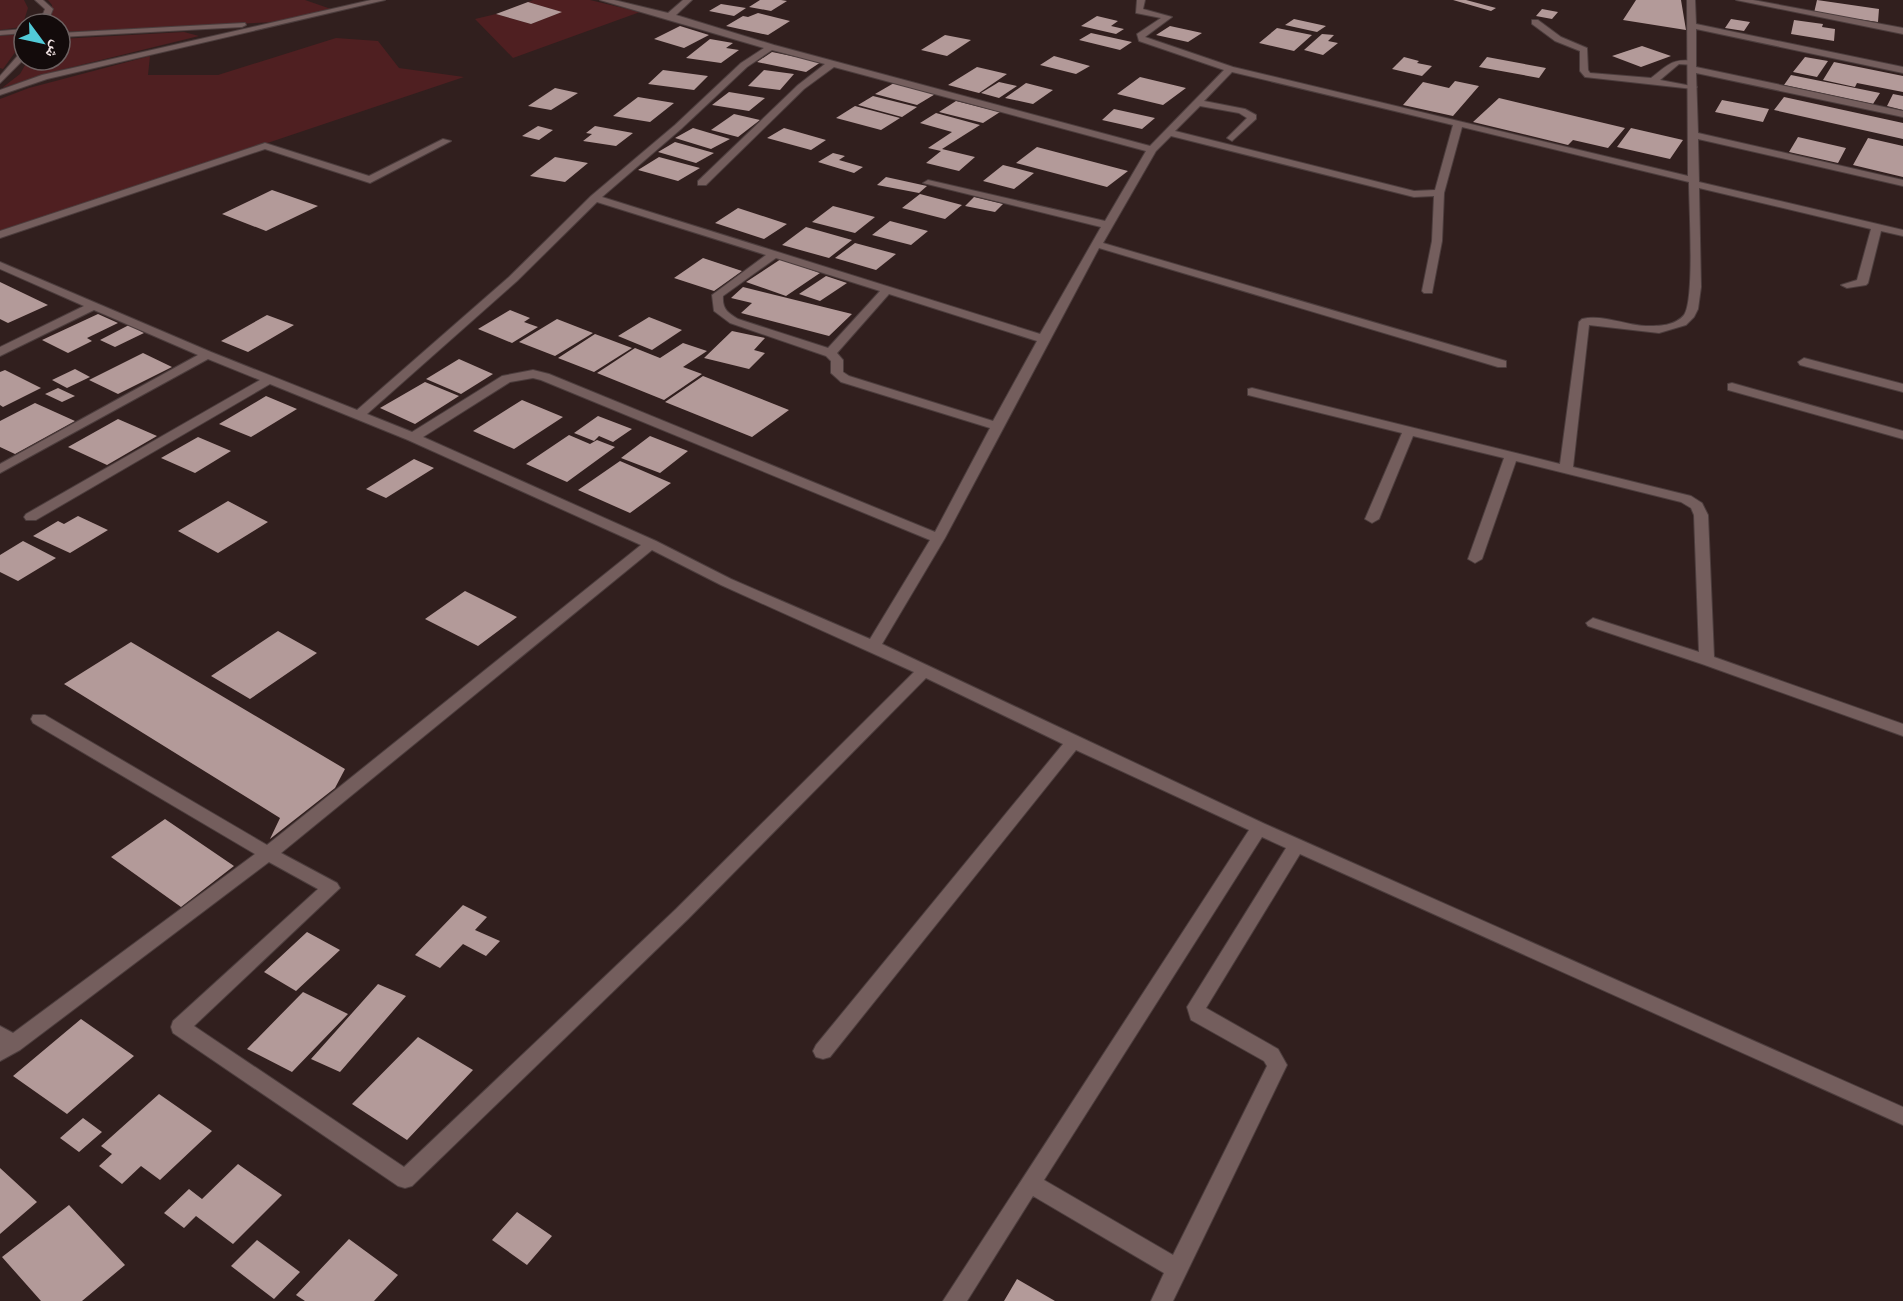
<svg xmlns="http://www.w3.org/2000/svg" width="1903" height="1301" viewBox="0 0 1903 1301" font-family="'Exo 2','Noto Naskh Arabic',sans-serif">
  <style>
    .green { fill: #4f1f21 }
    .building { fill: #b39a99 }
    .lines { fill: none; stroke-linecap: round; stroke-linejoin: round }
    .service-casing { stroke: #4c3d3d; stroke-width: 2 }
    .minor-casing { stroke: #4c3d3d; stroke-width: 2 }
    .service { fill: #745e5d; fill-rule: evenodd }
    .minor { fill: #745e5d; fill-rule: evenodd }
  </style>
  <rect width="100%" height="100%" fill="#311f1e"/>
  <path class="green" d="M0,0H24L28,8L22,27L0,30Z
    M48,0H305L331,9L276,22L60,32V24H49L52,5Z
    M533,0H590L640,12L513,58L475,19L496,14L531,24L561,12L528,2Z
    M184,32L199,36L52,72L2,88L20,74L28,60H60V39Z
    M24,34V40L3,69L0,68V36Z
    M336,38L378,41L399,68L464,77L0,233V99L29,88L150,56L148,75H218Z"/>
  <path class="building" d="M760,0H781L787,1L771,11L749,7Z
    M1453,0H1466L1496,8L1491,11Z
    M1636,0H1681L1686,30L1623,20Z
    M1817,0L1879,9L1878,22L1814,13Z
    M528,2L562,12L531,24L496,14Z
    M721,4L746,8L734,16L709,11Z
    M1542,9L1558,12L1552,19L1536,16Z
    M758,13L790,21L768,35L726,26L743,16L748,17Z
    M1097,16L1118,21L1111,26L1124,29L1116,34L1081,26Z
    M1294,19L1326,26L1317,32L1285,25Z
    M1731,19L1750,22L1744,31L1725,28Z
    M1794,20L1823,24L1822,27L1835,29L1834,41L1791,34Z
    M680,26L709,35L684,48L654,39Z
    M1170,26L1202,33L1188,42L1156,35Z
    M1277,28L1312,35L1294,51L1259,43Z
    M1091,33L1132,42L1120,50L1079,40Z
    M1322,34L1334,35L1328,41L1338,43L1323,55L1304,50Z
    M945,35L971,40L947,56L921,50Z
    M710,39L733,43L726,48L739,50L721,63L686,58Z
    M1642,46L1671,56L1641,67L1612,56Z
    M772,52L821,62L806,72L757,62Z
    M1054,56L1090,66L1076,74L1040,65Z
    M1404,57L1419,61L1417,63L1432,66L1422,76L1392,69Z
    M1487,57L1546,68L1539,78L1479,67Z
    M1805,57L1828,61L1817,77L1793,72Z
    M1834,62L1903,76V92L1857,83L1855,87L1823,80Z
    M977,67L1007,74L979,93L948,85Z
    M663,70L708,76L694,90L648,84Z
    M764,70L794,74L780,90L748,86Z
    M1791,75L1880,93L1873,104L1784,85Z
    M1140,77L1186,88L1163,105L1117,94Z
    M1455,81L1479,86L1453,116L1403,105L1423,82L1449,88Z
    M999,82L1017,86L999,98L981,93Z
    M894,83L937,93L917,105L875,94Z
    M1026,83L1053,90L1033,104L1005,98Z
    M555,88L578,93L551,110L528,106Z
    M729,92L765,98L749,111L712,105Z
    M1893,94L1903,96V110L1887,106Z
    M873,96L917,107L902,117L858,105Z
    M638,97L674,103L650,122L613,116Z
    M1784,97L1903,123V139L1774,110Z
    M1499,98L1625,128L1608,148L1573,140L1568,145L1473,122Z
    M1722,100L1769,109L1763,122L1715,112Z
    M956,101L1000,112L983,123L939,112Z
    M855,106L900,118L881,130L836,118Z
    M1114,109L1155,118L1142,129L1102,120Z
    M936,113L980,125L942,149L975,157L959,171L926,163L941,151L928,148L952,132L920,123Z
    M734,114L760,120L738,137L711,130Z
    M538,126L553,130L539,140L522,136Z
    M595,126L633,133L616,146L583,141L592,134L586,133Z
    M693,128L730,139L711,149L675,138Z
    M784,128L826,140L811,150L767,138Z
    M1631,128L1683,140L1670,159L1617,147Z
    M1798,137L1846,148L1838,163L1789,152Z
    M1868,138L1903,146V177L1853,165Z
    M675,142L714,153L696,163L658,152Z
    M1037,147L1128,171L1107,187L1016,163Z
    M833,153L845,156L839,160L863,167L854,173L818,162Z
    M555,157L588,163L565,182L530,176Z
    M659,157L700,168L678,181L638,170Z
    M1003,165L1034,173L1014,189L983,181Z
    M886,177L927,186L919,193L877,185Z
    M272,190L318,206L266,231L222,214Z
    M920,194L962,205L945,219L902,208Z
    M974,197L1003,204L995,212L965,206Z
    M833,206L875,217L855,233L812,222Z
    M738,208L787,224L764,239L715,223Z
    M890,221L928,231L911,245L872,235Z
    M806,227L852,240L829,258L782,245Z
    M855,243L896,254L876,270L835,258Z
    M703,258L742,271L714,291L674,278Z
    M781,259L820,273L786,296L746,282Z
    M826,276L847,283L820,301L799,294Z
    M0,282L48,305L8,323L0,319Z
    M743,287L852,314L829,336L741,313L752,303L731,298Z
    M510,310L530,318L524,322L538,327L512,343L478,329Z
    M98,314L118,323L87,338L92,341L68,353L42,340Z
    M267,315L294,325L248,352L221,341Z
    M649,317L682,330L652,350L618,336Z
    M557,319L593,333L555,356L519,342Z
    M129,325L144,333L115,347L100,340Z
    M732,331L765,338L754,350L765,353L749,369L704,358Z
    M595,334L632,348L594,372L558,358Z
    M683,343L707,351L683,367L702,374L664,400L597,373L635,348L660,358Z
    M143,353L172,367L118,394L89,380Z
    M459,359L493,374L461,394L426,379Z
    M75,369L90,377L67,388L52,380Z
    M5,370L41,388L3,407L0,405V372Z
    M703,376L789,410L752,437L665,402Z
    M425,382L459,396L415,424L380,408Z
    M58,388L75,396L62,402L45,394Z
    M266,396L297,409L251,437L219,424Z
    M522,400L563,417L514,449L473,431Z
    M35,403L75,421L15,454L0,447V421Z
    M598,416L632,429L613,442L599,436L594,441L574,433Z
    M118,419L157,436L107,465L68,447Z
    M569,435L590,444L597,440L615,447L567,482L526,464Z
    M650,436L688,451L660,473L621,458Z
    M198,437L231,451L195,473L161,458Z
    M414,459L434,468L386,498L366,489Z
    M620,461L671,483L630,513L578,490Z
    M228,501L268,522L218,553L178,531Z
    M78,516L108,530L70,553L33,536L58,521L64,524Z
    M23,541L56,558L18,581L0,572V555Z
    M465,591L517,617L478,646L425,619Z
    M278,631L317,653L250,699L211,676Z
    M131,642L345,769L335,788L270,839L280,818L64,684Z
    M165,819L234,866L181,907L111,857Z
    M463,905L487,917L475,930L500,941L486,956L463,944L440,968L415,955Z
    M307,932L340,950L296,991L264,972Z
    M378,984L406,996L340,1072L311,1059Z
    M303,992L348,1014L292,1072L247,1049Z
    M81,1019L134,1056L67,1114L13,1076Z
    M418,1037L473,1070L407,1140L352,1104Z
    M159,1094L212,1131L160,1180L141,1166L122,1184L99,1166L112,1154L101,1146Z
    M83,1118L102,1132L79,1152L60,1138Z
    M238,1164L282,1195L233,1244L196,1216L184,1228L164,1213L189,1189L202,1199Z
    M0,1168L37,1202L0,1234Z
    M69,1205L125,1265L82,1301H41L2,1257Z
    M517,1212L552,1236L527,1265L492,1240Z
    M349,1239L398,1275L374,1301H305L296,1295Z
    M257,1240L300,1272L274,1299L231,1266Z
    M1017,1279L1055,1301H1004Z"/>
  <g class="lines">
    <defs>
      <path id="service" d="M35,0H43L53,9L47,24H39L45,9Z
        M371,0H385L47,79L0,95V90L42,75Z
        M1532,20H1538L1561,37L1587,48L1588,70L1590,73L1651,78C1667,66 1672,58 1694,61V65L1679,64L1660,80L1697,87L1693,89L1585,77L1580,71V51L1555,41L1532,24Z
        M245,23L246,25L242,27L60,37V33Z
        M24,29V33L0,35V31Z
        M21,52H24V59L0,83V76Z"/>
      <path id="minor" d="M600,0H614L668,13L683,0H692L676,15L774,45L1150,146L1224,70L1139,41L1137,34L1161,18L1136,13L1137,0H1145L1143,9L1172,17L1145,37L1233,67L1688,176L1687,0H1695L1696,24L1903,67V73L1696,29V67L1903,111V117L1696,73L1698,133L1903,180V186L1698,139L1699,182L1903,230V236L1881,231L1868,283L1866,285L1847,288L1841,285L1857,280L1871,229L1699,188L1701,287L1698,309L1694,317L1686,325L1659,333L1589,325L1573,467L1691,496L1702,503L1708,515L1714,657L1903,724V736L1702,664L1588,626L1586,623L1593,618L1699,652L1694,515L1691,508L1681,502L1516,461L1482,559L1475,563L1468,559L1504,458L1413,436L1379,519L1372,523L1365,519L1402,433L1248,395V389L1252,388L1560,464L1579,322L1582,319C1602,314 1625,325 1646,326C1659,326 1675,326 1684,315C1695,300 1689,205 1689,182L1462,127L1444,193L1442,241L1432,293H1424L1422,291L1432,241L1434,196L1414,197L1171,136L1156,151L1103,243L1506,361V367H1498L1099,248L945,538L882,644L1265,824L1903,1107V1125L1300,854L1206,1008L1278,1049L1287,1065L1173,1301H1151L1164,1273L1033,1196L967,1301H943L1249,830L1076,750L830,1057L823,1059L816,1057L813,1051L816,1045L1063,744L926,678L688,919L412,1186L405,1188L398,1186L173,1033L171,1027L173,1021L318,889L269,862L20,1050L0,1061V1026L13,1033L255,854L33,723L31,719L33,715H45L267,845L641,545L408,440L270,384L36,520H26L24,517L26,514L260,380L208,359L0,473V464L198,355L94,310L0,356V347L84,306L0,269V262L211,352L357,410L509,277L591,196L675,125L741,63L764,48ZM772,50L825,64L798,85L698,181V185H706L804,89L834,67L1146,151L1105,221L928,180L923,183L1101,227L1040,334L602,197L681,129L747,67ZM1232,72L1453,125L1435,190L1414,191L1175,131L1200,106L1239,113L1247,118L1227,138L1232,141L1256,119V115L1245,109L1204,101ZM597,202L766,255L712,295L714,311L730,323L826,356L831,361V373L841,382L990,428L935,532L549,374L533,370L502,376L412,432L367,414L517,281ZM776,258L880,291L828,348L738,319C728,313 722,309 723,296ZM889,294L1037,341L993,421L849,376L843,372V360L837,353ZM533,378L541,380L930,540L870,639L731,579L656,541L423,437L510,382ZM652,550L721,585L914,672L676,909L404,1167L194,1026L340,888L337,883L281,853ZM1262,837L1286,848L1187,1007L1191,1020L1264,1061L1267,1066L1173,1255L1044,1180Z
        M1736,0H1753L1903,28V34Z
        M443,139L451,141L370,183L265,149L0,238V231L265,143L369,176Z
        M1804,358L1903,384V392L1800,365L1798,362Z
        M1732,383L1903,431V439L1728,390V384Z"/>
    </defs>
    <use href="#service" class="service-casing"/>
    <use href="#minor" class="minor-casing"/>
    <use href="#service" class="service"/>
    <use href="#minor" class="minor"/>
  </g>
  <g transform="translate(42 42) rotate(123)"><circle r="28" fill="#130b0b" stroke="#6c6161" stroke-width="1.5"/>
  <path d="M0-4.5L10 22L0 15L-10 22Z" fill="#52cbd8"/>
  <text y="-9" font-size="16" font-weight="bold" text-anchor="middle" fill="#f1e3e3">ش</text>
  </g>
</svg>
